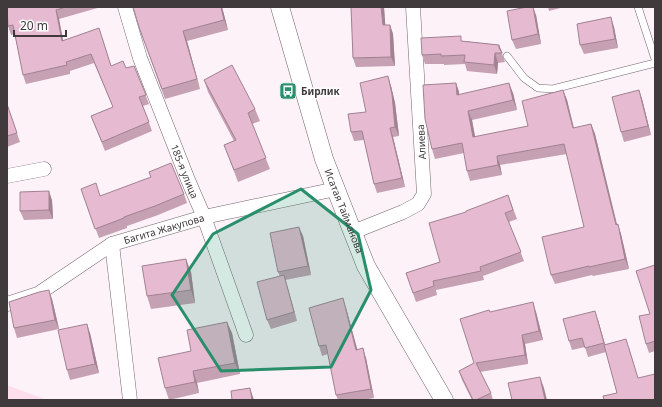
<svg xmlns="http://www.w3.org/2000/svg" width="662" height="407" viewBox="0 0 662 407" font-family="'Noto Sans',sans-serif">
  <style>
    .green { fill: #fddeed }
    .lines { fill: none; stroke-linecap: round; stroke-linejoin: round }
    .service-casing { stroke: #73676d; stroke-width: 8 }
    .minor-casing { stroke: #73676d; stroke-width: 15 }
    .tertiary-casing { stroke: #73676d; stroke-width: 19 }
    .service { stroke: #fff; stroke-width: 7 }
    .minor { stroke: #fff; stroke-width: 14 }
    .tertiary { stroke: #fff; stroke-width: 18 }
    .wall { fill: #c6a0b3 }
    .shaded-wall { fill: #a18292 }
    .building { fill: #e6bad0; stroke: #a18292 }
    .marked { fill: #298f6b; fill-opacity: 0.2; stroke: #298f6b; stroke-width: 3; stroke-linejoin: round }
    .labels { text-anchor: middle; stroke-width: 3; stroke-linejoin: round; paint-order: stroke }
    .poi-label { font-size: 10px; font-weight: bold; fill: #403a3d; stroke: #fff; text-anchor: start }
    .street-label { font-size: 10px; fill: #403a3d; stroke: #fff }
  </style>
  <rect width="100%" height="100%" fill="#fdf2f8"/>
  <path class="green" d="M7,385L47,400H7Z"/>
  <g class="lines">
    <defs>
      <path id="service" d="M638,7L655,59
        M507,56L524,78L538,88L553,89L655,63"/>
      <g id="minor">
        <path id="s1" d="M125,7L140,58L188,180L204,217L246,335"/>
        <path d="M7,176L44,169"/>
        <path d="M353,232L403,212L418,204L424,194L413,7"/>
        <path d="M112,244L130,400"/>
        <path id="s2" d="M7,304L38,294L112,244L204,217L336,189"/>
      </g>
      <g id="tertiary">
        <path id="s3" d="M280,7L324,159L366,266L444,400"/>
      </g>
    </defs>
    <use href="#service" class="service-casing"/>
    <use href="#minor" class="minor-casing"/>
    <use href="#tertiary" class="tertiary-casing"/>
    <use href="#service" class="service"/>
    <use href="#minor" class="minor"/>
    <use href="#tertiary" class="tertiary"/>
  </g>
  <path class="wall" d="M7,7H101L59,19L63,40L102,37L111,66L126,68L134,66L149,104L143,106L152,131L105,151L91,116L113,107L94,63L70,71V74L26,84L23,75L15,34L11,35L8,26Z
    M222,7L228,30L187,41L200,89L165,99L140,30Z
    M351,7H384L385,25H390L393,34L395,66L356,67L353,58Z
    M548,7H564L549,11Z
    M536,15L541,44L516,49L512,40Z
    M614,27L618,48L584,54L580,45Z
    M463,41L499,45L505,62L498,63L497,74L467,71L465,64L444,65V64H425L422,55Z
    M204,80L255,109L260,121L252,124L270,169L238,182L224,145L234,141L208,92Z
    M456,83L459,92V95L513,93L517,110L472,120L475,137L528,126L563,90L567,100L574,128L591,124L595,134L617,224L621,234L629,269L593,276L592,275L555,284L551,275L584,227L567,154L500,165L502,175L470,181L467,171L464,153L435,159L432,149Z
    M391,86L395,103L399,136L393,137L405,187L377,193L374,184L364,140L354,141L351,132L366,112Z
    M639,90L642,99L651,135L624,142L621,132Z
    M7,104L20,142L7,147Z
    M81,189L100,196L184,194L187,203L158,215L127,226V228L99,238Z
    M508,195L517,219L509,222L524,261L483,276L484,280L436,290L437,295L416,302L406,273L440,262L466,212Z
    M52,200L53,219L24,220L20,211Z
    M303,236L311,275L285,280L297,321L271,329L267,320L280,277L278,272Z
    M655,265V351L649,353L646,344L650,314Z
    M191,272L195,303L151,309L147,296Z
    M52,299L59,329L17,338L14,328Z
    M346,308L357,350L366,358L374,398L363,400H338L336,395L328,354L322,356L319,346Z
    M490,312H536L543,340L525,344L528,364L480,372L491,393L493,400H472L462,380L459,371L474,363Z
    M598,320L605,344L629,348L638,378L617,393L606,352L588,357L585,347L572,350L569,341Z
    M90,333L99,373L70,380L67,370Z
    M232,333L240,374L197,383L199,393L169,400L165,388L191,351Z"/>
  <path class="shaded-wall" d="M221,7H222L228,30L224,20Z
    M381,7H384L386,34L383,25Z
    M533,7L536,15L541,44L538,34Z
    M56,10L59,19L65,50L62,41Z
    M611,17L614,27L618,48L615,39Z
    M390,25L393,34L395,66L391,57Z
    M183,31L187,41L200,89L197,79Z
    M499,45L503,54L499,48Z
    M495,53L498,63L497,74L494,65Z
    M388,76L391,86L395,103L399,136L395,127Z
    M456,83L459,92L460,105L457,95Z
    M509,83L513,93L517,110L513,100Z
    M563,90L567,100L576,138L573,128Z
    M639,90L642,99L651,135L648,126Z
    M468,111L472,120L477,147L473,137Z
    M591,124L595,134L619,234L616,225Z
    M390,128L393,137L405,187L402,178Z
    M497,156L500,165L502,175L498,165Z
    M49,191L52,200L53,219L49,210Z
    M618,224L621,234L629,269L625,259Z
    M299,227L303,236L311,275L308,266Z
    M186,259L191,272L195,303L191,290Z
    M284,275L287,285L297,321L294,312Z
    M49,290L52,299L59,329L55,320Z
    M343,298L346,308L360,359L356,350Z
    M533,302L536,312L543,340L539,331Z
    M595,311L598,320L607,352L604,343Z
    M227,322L232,333L240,374L235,363Z
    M87,324L90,333L99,373L95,364Z
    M522,335L525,344L528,364L525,355Z
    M363,348L366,358L374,398L371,389Z
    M193,371L197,383L199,393L195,382Z
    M540,377L544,388L547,400H545Z
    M250,388L254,400H252Z"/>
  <path class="building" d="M7,7H66L56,10L62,41L99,28L111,66L123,61L126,68L134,66L146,95L139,97L149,122L102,142L91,116L113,107L91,54L66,62L67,65L23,75L13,25L8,26Z
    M133,7H221L224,20L183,31L197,79L162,89L140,30Z
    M351,7H381L383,25H390L391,57L353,58Z
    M527,7H533L538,34L512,40L507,11Z
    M611,17L615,39L580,45L577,24Z
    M461,36V41L499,45V48L502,53H495L494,65L464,62L465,55L441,56V54L422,55L421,38Z
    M232,65L255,109L248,113L266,158L234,170L224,145L236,140L204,80Z
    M388,76L392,94L395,127L390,128L402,178L374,184L362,131L351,132L348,114L366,112L360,83Z
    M456,83L457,95L509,83L513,100L468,111L473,137L528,126L522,101L563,90L573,128L591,124L616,225L618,224L625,259L589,267V266L551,275L542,237L584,227L564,144L497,156L498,165L467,171L462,143L432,149L425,119L423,85Z
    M639,90L648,126L621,132L612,97Z
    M7,104L17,133L7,136Z
    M171,163L184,194L155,206L124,217V218L95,229L81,189L96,183L100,196L151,177L149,172Z
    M49,191V210L20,211V192Z
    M508,195L513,210L505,213L521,252L480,267L481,271L433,281L434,286L413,293L406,273L440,262L429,223L466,212V211Z
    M299,227L308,266L278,272L270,233Z
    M186,259L191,290L147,296L142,266Z
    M655,265V341L646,344L639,316L650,314L636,271Z
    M284,275L294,312L267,320L257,282Z
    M49,290L55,320L14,328L9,302L39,292Z
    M343,298L356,350L363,348L371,389L336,395L326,345L319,346L309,308Z
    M533,302L539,331L522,335L525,355L476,363L491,393L476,400H473L459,371L474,363L460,319L489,310L490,312Z
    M595,311L604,343L585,348L582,338L569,341L563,319Z
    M227,322L235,363L193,371L195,382L165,388L158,358L191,351L187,330Z
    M87,324L95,364L67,370L58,330Z
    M626,339L638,378L655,374V400H604L603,396L617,393L604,345Z
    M540,377L545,400H512L508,383Z
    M250,388L252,400H232L231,391Z"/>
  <path class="marked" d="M301,189L358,234L371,290L331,367L221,371L172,295L213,234Z"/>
  <defs>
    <symbol id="bus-square" viewBox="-11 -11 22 22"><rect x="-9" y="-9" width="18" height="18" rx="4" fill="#298f6b" stroke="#fff"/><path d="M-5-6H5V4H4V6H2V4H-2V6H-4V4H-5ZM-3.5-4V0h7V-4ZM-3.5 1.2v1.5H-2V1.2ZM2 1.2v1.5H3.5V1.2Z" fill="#fff"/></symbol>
  </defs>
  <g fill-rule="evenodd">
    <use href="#bus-square" x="278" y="81" width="20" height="20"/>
  </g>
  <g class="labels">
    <g class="poi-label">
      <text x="301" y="95">Бирлик</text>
    </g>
    <g class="street-label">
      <text transform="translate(421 142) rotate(-93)" y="4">Алиева</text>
      <text dy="4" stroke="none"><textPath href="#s1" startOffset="175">185-я улица</textPath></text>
      <text dy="4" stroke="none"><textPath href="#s3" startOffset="214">Исатая Тайманова</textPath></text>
      <text dy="4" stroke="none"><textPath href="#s2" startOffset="176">Багита Жакупова</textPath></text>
    </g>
  </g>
  <rect width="662" height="407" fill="none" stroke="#403a3d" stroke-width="16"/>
  <path d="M14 30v6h52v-6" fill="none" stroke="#403a3d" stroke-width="2"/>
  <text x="20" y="30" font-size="12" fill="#403a3d" stroke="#ffffff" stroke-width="3" paint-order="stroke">20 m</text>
</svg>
